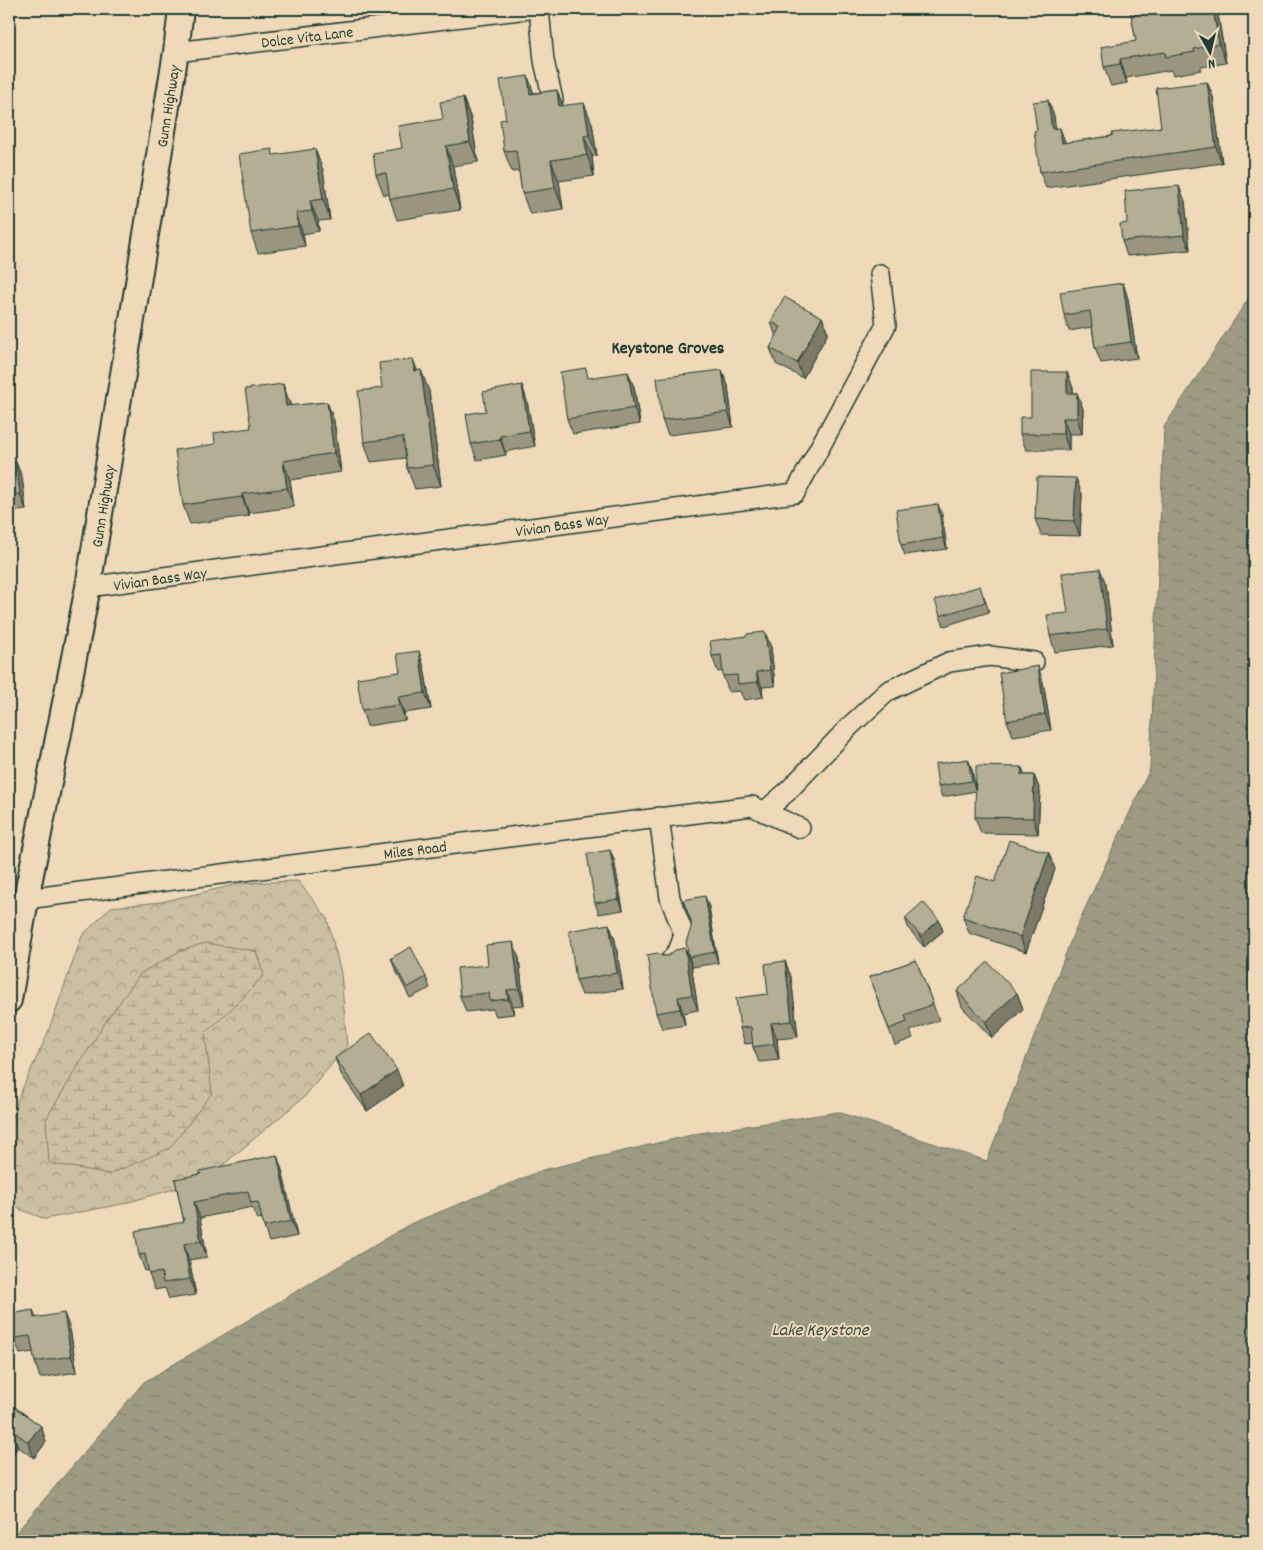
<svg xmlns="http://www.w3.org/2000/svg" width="1263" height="1550" viewBox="0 0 1263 1550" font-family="Dekko,sans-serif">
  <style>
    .forest { fill: url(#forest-crowns); stroke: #767e6b }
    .wetland { fill: url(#wetland-marsh); stroke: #767e6b }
    .water { fill: url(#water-ripples); stroke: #6b7563 }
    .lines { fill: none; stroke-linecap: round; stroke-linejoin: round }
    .minor-casing { stroke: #1f3d34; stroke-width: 22 }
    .major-casing { stroke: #1f3d34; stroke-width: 28 }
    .minor { stroke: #efd9b8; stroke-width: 19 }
    .major { stroke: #efd9b8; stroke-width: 24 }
    .wall { fill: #9b967f; stroke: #1f3d34 }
    .shaded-wall { fill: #7e7a68; stroke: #1f3d34 }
    .building { fill: #b4ae94; stroke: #1f3d34 }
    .labels { text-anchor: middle; stroke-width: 4; stroke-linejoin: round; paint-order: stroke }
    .street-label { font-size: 16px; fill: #1f3d34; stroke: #efd9b8 }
    .neighbourhood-label { font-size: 18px; font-weight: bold; fill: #1f3d34; stroke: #efd9b8 }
    .water-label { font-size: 18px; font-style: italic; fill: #324b40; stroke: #efd9b8 }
  </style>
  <defs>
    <pattern id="forest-crowns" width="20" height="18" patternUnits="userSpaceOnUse" patternTransform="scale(1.25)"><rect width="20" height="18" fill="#cdc0a2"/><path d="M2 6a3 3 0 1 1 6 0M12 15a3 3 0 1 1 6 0" fill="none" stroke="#a69d85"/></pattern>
    <pattern id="wetland-marsh" width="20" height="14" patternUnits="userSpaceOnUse" patternTransform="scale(1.25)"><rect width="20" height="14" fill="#cdc0a2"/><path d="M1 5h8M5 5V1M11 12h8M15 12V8" fill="none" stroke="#a69d85"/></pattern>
    <pattern id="water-ripples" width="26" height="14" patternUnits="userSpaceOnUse" patternTransform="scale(1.25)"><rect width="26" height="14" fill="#9d9b83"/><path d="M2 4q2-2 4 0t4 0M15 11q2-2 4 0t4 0" fill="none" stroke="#7f806c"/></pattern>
  </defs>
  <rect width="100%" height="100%" fill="#efd9b8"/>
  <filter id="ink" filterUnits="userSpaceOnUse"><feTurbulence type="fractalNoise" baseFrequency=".02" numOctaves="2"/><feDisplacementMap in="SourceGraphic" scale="10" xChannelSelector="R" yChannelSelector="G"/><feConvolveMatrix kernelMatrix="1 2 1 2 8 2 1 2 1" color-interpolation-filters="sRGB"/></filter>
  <g filter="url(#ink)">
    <path class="forest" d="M298,881L327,918L341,973L347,1046L305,1096L205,1180L122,1204L45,1219L9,1205V1126L20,1094L47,1035L82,936L111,907L161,902L243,883Z"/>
    <path class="wetland" d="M205,943L256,951L264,975L239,1002L205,1033L212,1093L170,1148L110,1174L49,1163L46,1119L106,1021L141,973L180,951Z"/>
    <path class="water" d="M1254,290V1541H9L144,1382L410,1224L543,1170L700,1133L838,1112L987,1161L1074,932L1150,769L1164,427Z"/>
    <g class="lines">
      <defs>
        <path id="minor" d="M539,9L544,61L553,100
          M176,52L528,9
          M88,587L795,493L886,325L880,274
          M764,812L788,791L850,726L888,691L949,662L990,656L1034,662
          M659,817L670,898L684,935L679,949L670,961
          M26,899L752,806L800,828"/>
        <path id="major" d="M9,1000L26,899L88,587L176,52L181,9"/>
      </defs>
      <use href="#minor" class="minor-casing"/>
      <use href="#major" class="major-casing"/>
      <use href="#minor" class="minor"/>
      <use href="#major" class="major"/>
    </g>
    <path class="wall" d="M1130,9H1217L1226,63L1201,67V70L1173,75L1171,70L1126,78L1127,83L1111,86L1104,67L1136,41Z
      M1207,82L1213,97L1222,163L1046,188L1040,172L1037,130L1054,116L1055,129L1065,143L1112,136L1161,127Z
      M557,90L563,106L592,123L597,156H592L594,176L559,181L563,209L530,214L522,193L519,171L512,172L504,151L534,93Z
      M463,98L471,119L478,162L453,166L460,210L397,220L390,199L389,194L384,195L376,174L402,148L443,119Z
      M274,155L323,170L330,220L318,221L319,231L303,234L305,246L258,253L251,233Z
      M1185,201L1190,250L1127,256L1122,241L1127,223Z
      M1123,283L1128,299L1137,358L1101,363L1095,347L1092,327L1069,331L1064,315Z
      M822,317L828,333L803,378L776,364L770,348L776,337L771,322Z
      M722,370L728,386L733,427L668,435L662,420Z
      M417,371L429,391L441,486L415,489L407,468L406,458L371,462L364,442L382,388Z
      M628,372L634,387L640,424L573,434L567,419Z
      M1067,372L1073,388V393H1077L1083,409L1082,434H1069V450H1026L1020,434L1031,417Z
      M522,385L527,401L535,446L505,452L506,455L477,460L471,444L486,411Z
      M327,402L334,421L341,472L290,480L294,507L249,513V516L190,524L183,505L251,428L290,403V406Z
      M9,462L22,477L26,510L9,512Z
      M1082,494L1080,536L1041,535L1035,519Z
      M942,515L947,549L905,555L901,545Z
      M1106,584L1113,645L1055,652L1050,636L1068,613Z
      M984,596L989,612L944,626L940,616Z
      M771,647L775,686L762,687L763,697L744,700L740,691L729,692L723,676V671L718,672L712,656Z
      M424,667L431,709L404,713L405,720L367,726L362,710L400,672Z
      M1043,682L1051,730L1013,736L1007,721Z
      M968,759L972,770L976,791L942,797L938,786Z
      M1022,767L1024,775H1034L1040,791L1038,834L981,833L975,817Z
      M610,850L614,860L623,910L599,914L595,903Z
      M1055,869L1026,952L969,933L963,917L995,882Z
      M709,907L718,963L692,967L689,957Z
      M905,918L939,920L943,931L924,947L909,929Z
      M609,924L615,940L623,989L582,995L576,980Z
      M685,948L691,964L698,1010L683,1013L685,1025L662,1029L656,1013L662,956H668Z
      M391,958L426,977L430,988L410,998L395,969Z
      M519,958L524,1005L513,1006L514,1014L496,1016L493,1009L466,1012L460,996L488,965Z
      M916,960L939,1020L910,1031L913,1038L895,1045L869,977Z
      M785,961L791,977L798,1037L777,1039L779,1060L759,1062L753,1047V1043L745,1044L740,1028L768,994Z
      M957,991L1017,993L1023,1009L992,1038L962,1007Z
      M335,1058L403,1086L367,1111L341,1074Z
      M282,1170L297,1236L269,1242L264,1227L262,1218L257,1219L252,1207L200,1218L207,1257L189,1260L196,1295L169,1299L165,1288L155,1290L149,1274L148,1270L145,1271L139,1255L184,1222L175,1179Z
      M33,1310L36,1318L70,1329L77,1372L40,1378L35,1362L33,1352L20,1354L14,1338Z
      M9,1403L41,1426L46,1442L34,1458L18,1447L9,1459Z"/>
    <path class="shaded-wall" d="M1213,9H1217L1226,63L1219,44Z
      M1120,59L1126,78L1127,83L1120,64Z
      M528,76L535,97L530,94Z
      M1207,82L1213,97L1222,163L1216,147Z
      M557,90L565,111L559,106Z
      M463,98L471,119L478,162L470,142Z
      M1048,100L1054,116L1058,145L1052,129Z
      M584,103L592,123L597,156L589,135Z
      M1060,128L1066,144L1062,143Z
      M584,136L592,156L594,176L587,155Z
      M446,146L453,166L460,210L453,189Z
      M315,149L323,170L330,220L323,199Z
      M551,160L559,181L563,209L555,188Z
      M1179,186L1185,201L1190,250L1184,235Z
      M310,201L318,221L319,231L312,211Z
      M296,213L303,234L305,246L298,226Z
      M1123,283L1128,299L1137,358L1131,342Z
      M822,317L828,333L803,378L797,363Z
      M413,359L421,380L415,371Z
      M421,370L429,391L441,486L433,465Z
      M722,370L728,386L733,427L728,412Z
      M628,372L634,387L640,424L634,408Z
      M1067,372L1073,388V409L1067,393Z
      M283,384L290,403L293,425L286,406Z
      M522,385L527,401L535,446L529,431Z
      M1077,393L1083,409L1082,434L1077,418Z
      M327,402L334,421L341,472L334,453Z
      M1063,418L1069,434V450L1063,434Z
      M500,436L505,452L506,455L500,439Z
      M283,461L290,480L294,507L287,488Z
      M16,462L22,477L26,510L20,494Z
      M1076,478L1082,494L1080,536L1074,521Z
      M242,494L249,513V516L242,497Z
      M938,504L942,515L947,549L943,538Z
      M1100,569L1106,584L1113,645L1107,629Z
      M765,632L771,647L775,686L770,670Z
      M419,651L424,667L431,709L425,693Z
      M1038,666L1043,682L1051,730L1045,714Z
      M756,672L762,687L763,697L758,682Z
      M398,697L404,713L405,720L400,705Z
      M968,759L972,770L976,791L972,781Z
      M1022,767L1027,783L1021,775Z
      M1034,775L1040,791L1038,834L1033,818Z
      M610,850L614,860L623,910L619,899Z
      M1049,853L1055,869L1026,952L1020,937Z
      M705,896L709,907L718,963L715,952Z
      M939,920L943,931L924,947L921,936Z
      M609,924L615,940L623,989L617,973Z
      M513,942L519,958L524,1005L519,989Z
      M685,948L691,964L698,1010L692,995Z
      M785,961L791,977L798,1037L792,1021Z
      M507,990L513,1006L514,1014L508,999Z
      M1017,993L1023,1009L992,1038L986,1022Z
      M678,997L683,1013L685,1025L680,1009Z
      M771,1023L777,1039L779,1060L774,1044Z
      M397,1070L403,1086L367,1111L361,1095Z
      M277,1155L282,1170L297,1236L291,1221Z
      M194,1202L200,1218L207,1257L201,1241Z
      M184,1244L189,1260L196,1295L190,1279Z
      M64,1313L70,1329L77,1372L71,1356Z
      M41,1426L46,1442L34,1458L28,1442Z
      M13,1431L18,1447L9,1459V1436Z"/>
    <path class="building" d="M1130,9H1213L1219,44L1194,49L1195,52L1166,57L1165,52L1120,59V64L1104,67L1101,47L1136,41Z
      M528,76L530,94L557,90L559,106L584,103L589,135L584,136L587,155L551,160L555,188L522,193L516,150L504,151L500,120L506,119L500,80Z
      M1207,82L1216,147L1040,172L1034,131L1037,130L1033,102L1048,100L1052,129L1060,128L1062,143L1112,136V133L1161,127L1156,88Z
      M463,98L470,142L446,146L453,189L390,199L386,173L376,174L373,153L402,148L398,126L443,119L440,102Z
      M272,149L273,155L315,149L323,199L310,201L312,211L296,213L298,226L251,233L239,154Z
      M1179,186L1184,235L1122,241L1120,224L1127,223L1125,191Z
      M1123,283L1131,342L1095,347L1090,311L1064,315L1060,292Z
      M784,297L822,317L797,363L770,348L781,327L771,322Z
      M413,359L415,371L421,370L433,465L407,468L403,437L364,442L358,391L382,388L379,363Z
      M586,368L588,378L628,372L634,408L567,419L560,372Z
      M722,370L728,412L662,420L657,378Z
      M1031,372H1067V393H1077V418H1063V434H1020V417H1031Z
      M283,384L286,406L327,402L334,453L283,461L287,488L242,494V497L183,505L175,450L215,444L214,433L251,428L245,389Z
      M522,385L529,431L500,436V439L471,444L466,414L486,411L483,392Z
      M9,462H16L20,494L9,495Z
      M1037,477L1076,478L1074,521L1035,519Z
      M938,504L943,538L901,545L896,510Z
      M1100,569L1107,629L1050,636L1047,615L1068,613L1062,573Z
      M980,586L985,602L940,616L935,600Z
      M765,632L770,670L756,672L758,682L738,684L737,675L723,676L721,655L712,656L710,641L747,636V634Z
      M419,651L425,693L398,697L400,705L362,710L357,678L400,672L397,654Z
      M1038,666L1045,714L1007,721L999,673Z
      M968,759L972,781L938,786L935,764Z
      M976,766L1022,767L1021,775H1034L1033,818L975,817Z
      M1009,840L1049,853L1020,937L963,917L977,876L995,882Z
      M610,850L619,899L595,903L587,854Z
      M705,896L715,952L689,957L686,942L691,928V921L683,900Z
      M923,902L939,920L921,936L905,918Z
      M609,924L617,973L576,980L569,931Z
      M513,942L519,989L507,990L508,999L490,1001L489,993L460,996L457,968L488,965L486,945Z
      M411,947L426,977L407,988L391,958Z
      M685,948L692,995L678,997L680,1009L656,1013L647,955L657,953L662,956H668L675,950Z
      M916,960L933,1004L905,1015L907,1022L889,1029L869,977Z
      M785,961L792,1021L771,1023L774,1044L753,1047L751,1027L740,1028L736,998L768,994L765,964Z
      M988,962L1017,993L986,1022L957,991Z
      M371,1033L397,1070L361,1095L335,1058Z
      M277,1155L291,1221L264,1227L258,1202L251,1203L248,1191L194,1202L201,1241L184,1244L190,1279L163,1283L162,1272L149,1274L145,1254L139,1255L135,1231L184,1222L175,1179L201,1174L200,1171Z
      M33,1310L34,1318L64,1313L71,1356L35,1362L30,1336L14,1338L10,1314Z
      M9,1403L41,1426L28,1442L13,1431L9,1436Z"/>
  </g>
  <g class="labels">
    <g class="street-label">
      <text transform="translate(307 36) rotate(-7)" y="6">Dolce Vita Lane</text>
      <text transform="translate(167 106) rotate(-81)" y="6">Gunn Highway</text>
      <text transform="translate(102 506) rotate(-81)" y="6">Gunn Highway</text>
      <text transform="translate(562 524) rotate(-8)" y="6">Vivian Bass Way</text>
      <text transform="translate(160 578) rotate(-8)" y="6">Vivian Bass Way</text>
      <text transform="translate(415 849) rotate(-7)" y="6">Miles Road</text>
    </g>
    <g class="neighbourhood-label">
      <text x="668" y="353">Keystone Groves</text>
    </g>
    <g class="water-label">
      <text x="820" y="1335">Lake Keystone</text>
    </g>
  </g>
  <rect width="1263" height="1550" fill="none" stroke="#efd9b8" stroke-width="30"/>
  <rect x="15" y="15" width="1233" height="1520" fill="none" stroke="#1f3d34" stroke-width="2" filter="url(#ink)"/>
  <g transform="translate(1210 52) rotate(172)" stroke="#efd9b8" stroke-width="4" paint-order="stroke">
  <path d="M0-4L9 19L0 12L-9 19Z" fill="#1f3d34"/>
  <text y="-8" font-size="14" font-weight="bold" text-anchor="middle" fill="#1f3d34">N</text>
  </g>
</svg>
